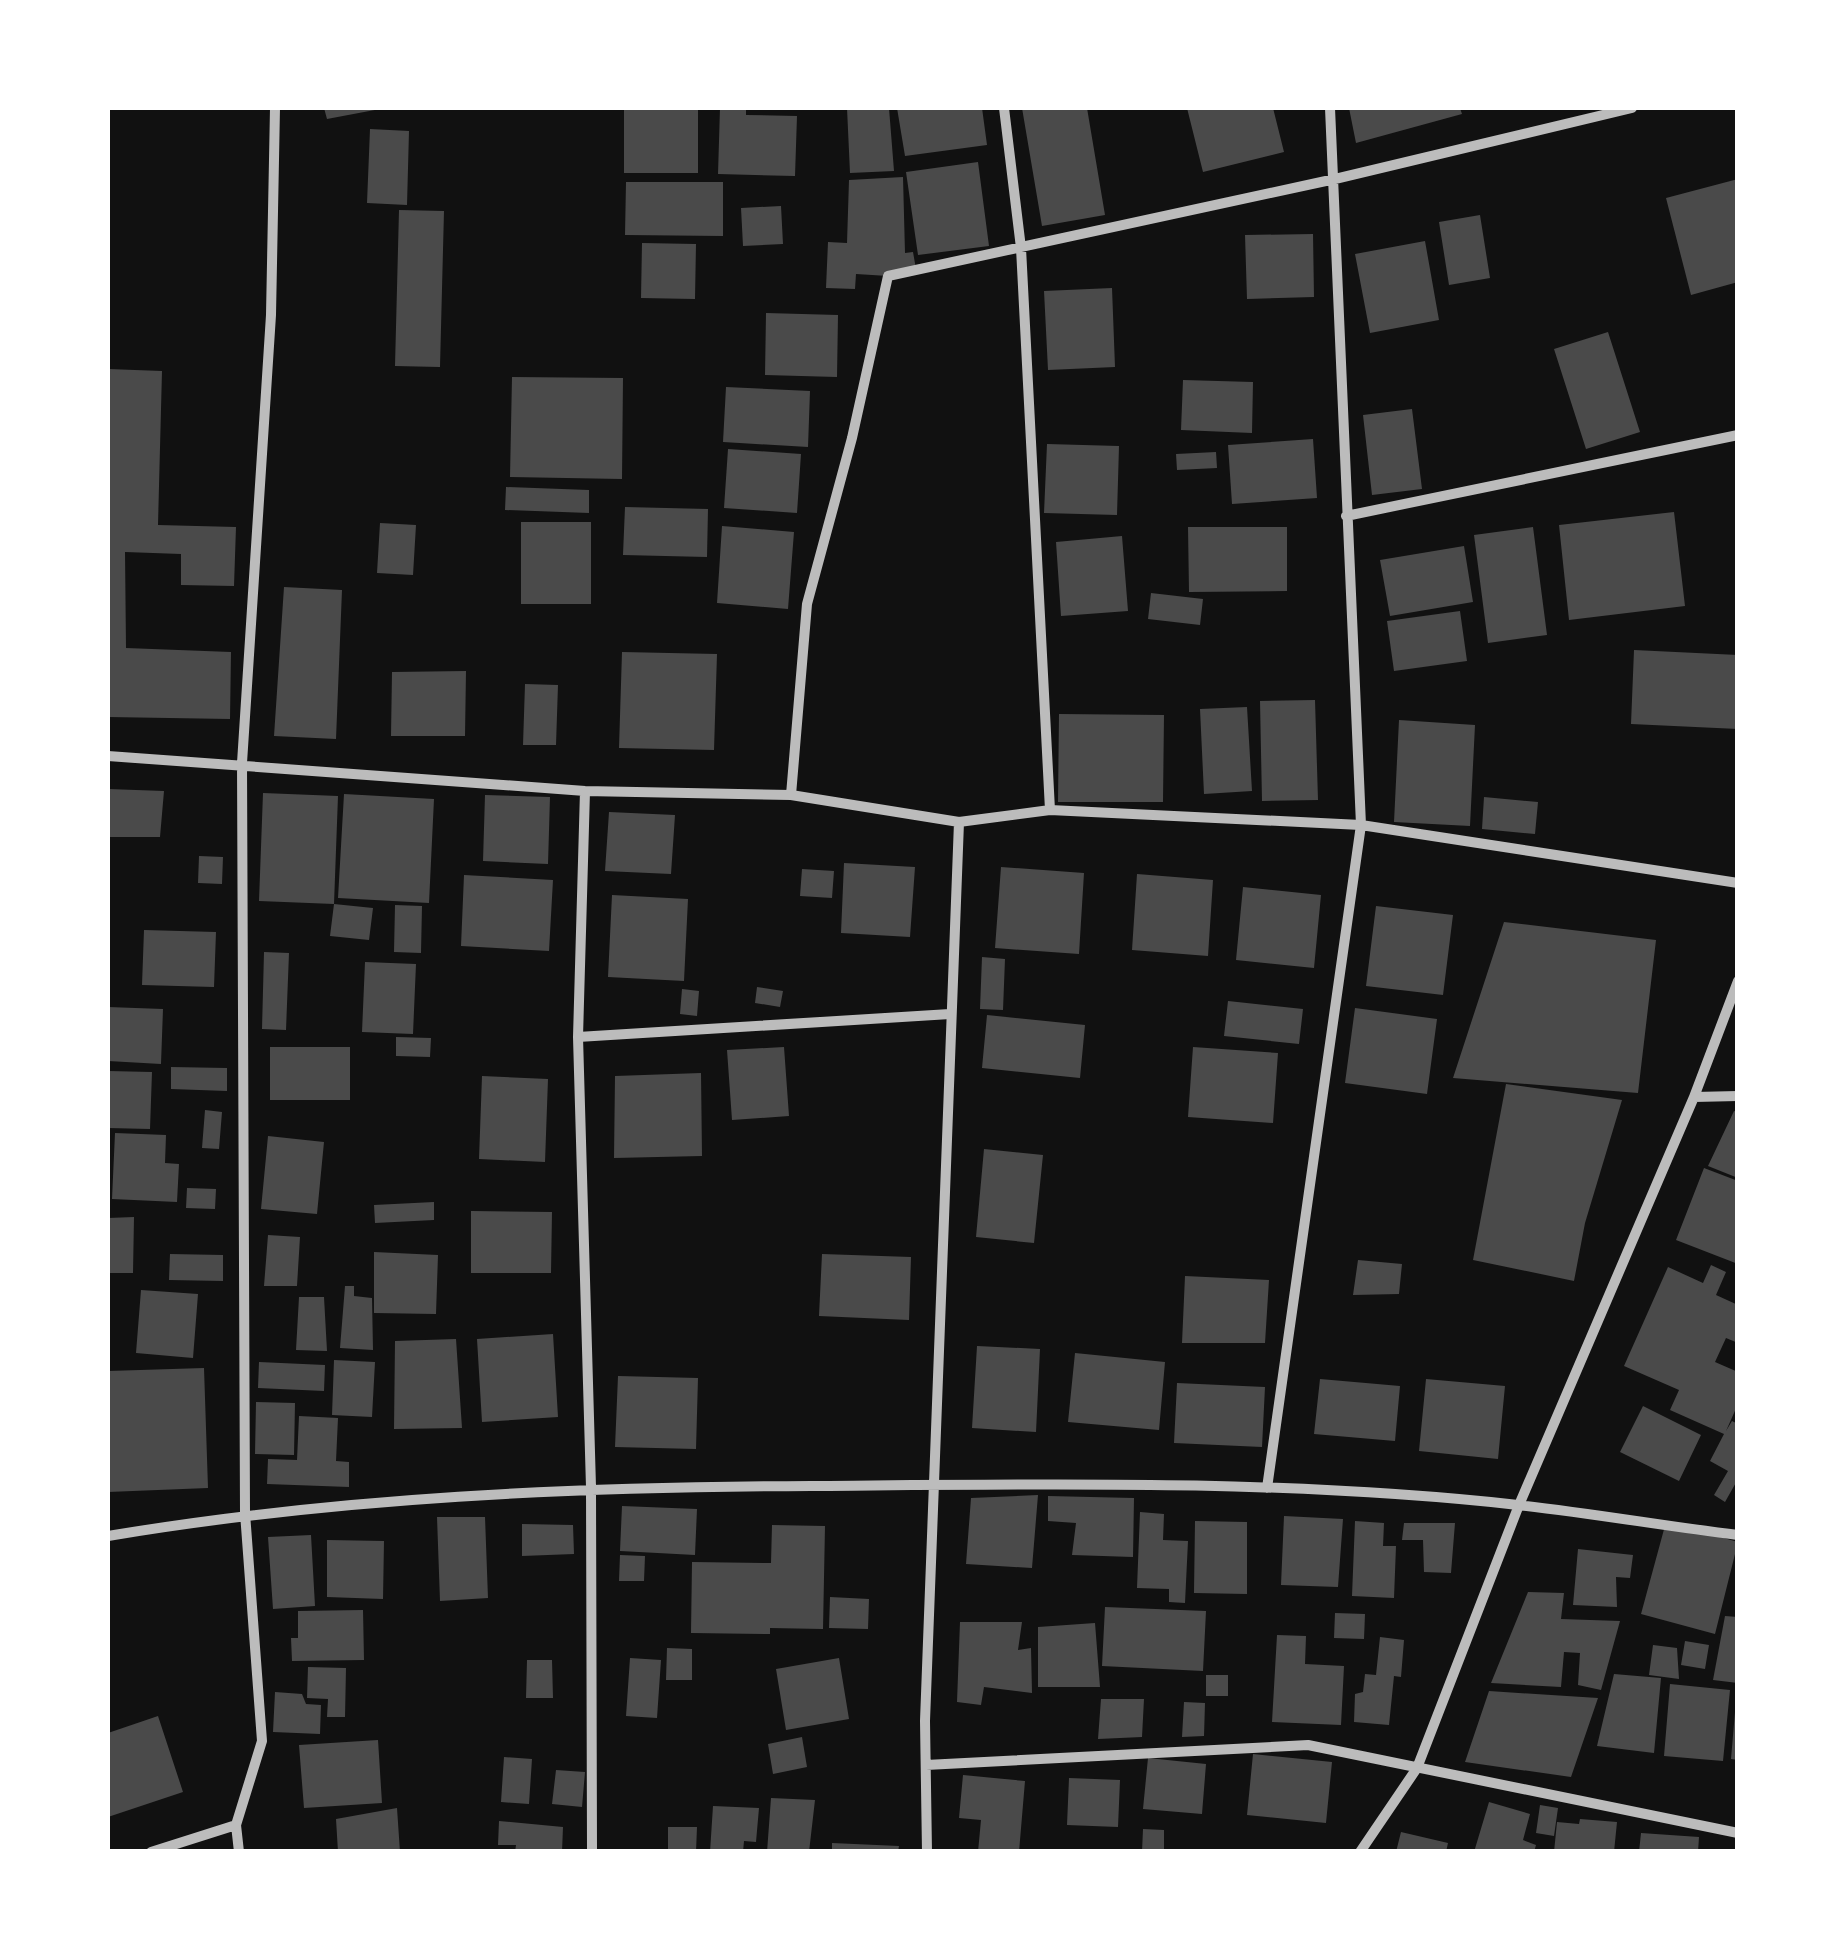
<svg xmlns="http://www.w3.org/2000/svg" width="1845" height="1959" viewBox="0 0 1845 1959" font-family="Overpass,sans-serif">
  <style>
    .building { fill: #4a4a4a }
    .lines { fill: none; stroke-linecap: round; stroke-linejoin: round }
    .minor { stroke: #bcbcbc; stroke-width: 10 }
  </style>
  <rect width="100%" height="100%" fill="#111"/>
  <path class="building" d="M324,108H379L380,109L327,119Z
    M624,108H698V173H624Z
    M720,108H746V115L797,116L795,176L718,174Z
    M847,108H889L894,171L850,173Z
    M897,108H982L987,145L905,156Z
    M1022,108H1087L1105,215L1042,226Z
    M1187,108H1273L1284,152L1203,172Z
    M1349,108H1460L1462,114L1356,143Z
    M370,129L409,131L407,205L367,203Z
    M978,162L989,246L918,255L906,172Z
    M903,177L905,253L913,252L916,269L888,276L856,274L855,289L826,288L828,242L847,243L849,180Z
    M1738,179V282L1691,295L1666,198Z
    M626,182H723V236L625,235Z
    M781,206L783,244L743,246L741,208Z
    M399,210L444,211L440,367L395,366Z
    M1480,215L1490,278L1449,285L1439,222Z
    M1313,234L1314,297L1247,299L1245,235Z
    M1425,241L1439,320L1370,333L1355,254Z
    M642,243L696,244L695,299L641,298Z
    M1112,288L1115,367L1048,370L1044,291Z
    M766,313L838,315L837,377L765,375Z
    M1608,332L1640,432L1586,449L1554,349Z
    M108,369L162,371L158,525L236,527L234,586L181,585V554L125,552L126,648L231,652L230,719L108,717Z
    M512,377L623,378L622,479L510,477Z
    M1183,380L1253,382L1252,433L1181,430Z
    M726,387L810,391L808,447L723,442Z
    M1412,409L1422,489L1372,495L1363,415Z
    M1313,439L1317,498L1232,504L1228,445Z
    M1047,444L1119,446L1117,515L1044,513Z
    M728,449L801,454L797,513L724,508Z
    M1216,452L1217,468L1177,470L1176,454Z
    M506,487L589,490V513L505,510Z
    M625,507L708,509L707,557L623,555Z
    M1674,512L1685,606L1569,620L1559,525Z
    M521,522H591V604H521Z
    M380,523L416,525L413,575L377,573Z
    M722,526L794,532L788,609L717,603Z
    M1188,527H1287V591L1189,592Z
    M1533,527L1547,635L1488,643L1474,535Z
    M1122,536L1128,611L1061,616L1056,542Z
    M1464,546L1473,602L1390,616L1380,560Z
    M284,587L342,590L336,739L274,736Z
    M1151,593L1203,599L1200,625L1148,619Z
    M1460,611L1467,661L1394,671L1387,621Z
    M1634,650L1738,655V729L1631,724Z
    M622,652L717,654L714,750L619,748Z
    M466,671L465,736H391L392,672Z
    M525,684L558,685L556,745H523Z
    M1315,700L1318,800L1262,801L1260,701Z
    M1247,707L1252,791L1204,794L1200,709Z
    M1059,714L1164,715L1163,802H1058Z
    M1399,720L1475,725L1470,826L1394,822Z
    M108,789L164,791L160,837H108Z
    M263,793L338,796L334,904L259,901Z
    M344,794L434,799L429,903L338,898Z
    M485,795L550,797L548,864L483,861Z
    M1484,797L1538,802L1535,834L1482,829Z
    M609,812L675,815L671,874L605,871Z
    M199,856L223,857L222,884L198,883Z
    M844,863L915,867L910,937L841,933Z
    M1001,867L1084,873L1079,954L995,948Z
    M802,869L834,871L832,898L800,896Z
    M1137,874L1213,880L1208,956L1132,950Z
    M464,875L553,880L549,951L461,946Z
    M1243,887L1321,895L1314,968L1236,960Z
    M612,895L688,899L684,981L608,977Z
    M334,904L373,908L369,940L330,936Z
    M395,905L422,906L421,953L394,952Z
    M1376,906L1453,915L1443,995L1366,986Z
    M1504,922L1656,940L1638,1093L1453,1078Z
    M144,930L216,932L214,987L142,985Z
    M264,952L289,953L286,1030L262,1029Z
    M982,957L1005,959L1003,1010L980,1009Z
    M365,962L416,964L413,1034L362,1032Z
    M757,987L783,991L780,1007L755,1003Z
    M682,989L699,991L697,1016L680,1014Z
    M1228,1001L1303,1009L1299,1044L1224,1036Z
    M108,1007L163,1009L161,1064L108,1061Z
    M1355,1008L1437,1019L1427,1094L1345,1083Z
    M987,1015L1085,1025L1080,1078L982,1068Z
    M396,1037L431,1038L430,1057L396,1056Z
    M270,1047H350V1100H270Z
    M784,1047L789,1116L732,1120L727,1050Z
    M1193,1047L1278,1053L1273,1123L1188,1117Z
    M171,1067L227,1068V1091L171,1089Z
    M108,1071L152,1072L150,1129L108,1128Z
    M701,1073L702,1156L614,1158L615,1076Z
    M482,1076L548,1079L545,1162L479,1159Z
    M1506,1084L1622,1100L1585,1223L1574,1281L1473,1260Z
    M205,1110L222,1112L219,1149L202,1148Z
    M1734,1111L1738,1112V1178L1708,1166Z
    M115,1133L166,1135L165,1163L179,1164L177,1202L112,1199Z
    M268,1136L324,1142L317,1214L261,1209Z
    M984,1149L1043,1155L1034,1243L976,1237Z
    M1704,1168L1738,1181V1264L1676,1240Z
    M187,1188L216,1189L215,1209L186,1208Z
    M434,1202V1220L375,1223L374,1205Z
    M471,1211L552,1212L551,1273H471Z
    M134,1217L133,1273H108V1218Z
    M268,1235L300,1237L297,1286H264Z
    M374,1252L438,1255L436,1314L374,1313Z
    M170,1254L223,1255V1281L169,1280Z
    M822,1254L911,1257L909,1320L819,1316Z
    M1358,1260L1402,1264L1399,1294L1353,1295Z
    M1711,1265L1726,1272L1716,1295L1738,1305V1343L1726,1338L1715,1362L1738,1372V1404L1726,1431L1732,1421L1738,1424V1479L1725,1502L1714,1495L1728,1471L1710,1461L1724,1434L1670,1410L1679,1390L1624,1366L1668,1267L1703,1283Z
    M1185,1276L1269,1280L1265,1343H1182Z
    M345,1286H354V1296L372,1298L373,1350L340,1348Z
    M141,1290L198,1294L193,1358L136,1353Z
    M299,1297H324L327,1351L296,1350Z
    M553,1334L558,1417L482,1422L477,1339Z
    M456,1339L462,1428L394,1429L395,1341Z
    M977,1346L1040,1349L1036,1432L972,1428Z
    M1075,1353L1165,1362L1159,1430L1068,1422Z
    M334,1360L375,1362L372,1417L332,1415Z
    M259,1362L325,1365L324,1391L258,1388Z
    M204,1368L208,1488L108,1492V1371Z
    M618,1376L698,1378L696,1449L615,1447Z
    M1320,1379L1400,1386L1395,1441L1314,1434Z
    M1426,1379L1505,1386L1498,1459L1419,1451Z
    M1177,1383L1265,1387L1262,1447L1174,1443Z
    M256,1402L295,1403L294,1455L255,1454Z
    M1643,1406L1701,1435L1679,1481L1620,1452Z
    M299,1416L338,1418L336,1461L349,1462V1487L267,1484L268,1459L297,1460Z
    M1038,1495L1032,1568L966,1564L971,1498Z
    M1048,1496L1134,1498L1133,1557L1072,1555L1076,1523L1048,1521Z
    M622,1506L697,1509L695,1555L620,1551Z
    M1140,1512L1164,1514L1163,1540L1188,1541L1185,1603L1169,1602V1589L1137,1588Z
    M1284,1516L1343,1519L1338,1587L1281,1585Z
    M437,1517H485L488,1598L440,1601Z
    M1195,1521L1247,1522V1594L1194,1593Z
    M1355,1521L1384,1523L1383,1546H1396L1394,1598L1352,1596Z
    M1666,1522L1738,1542L1715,1634L1641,1614Z
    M1404,1523H1455L1451,1573L1424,1572L1423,1540H1402Z
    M522,1524L573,1525L574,1554L522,1556Z
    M772,1525L825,1526L823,1629L770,1628V1634L691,1633L692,1562L771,1563Z
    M311,1535L315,1606L273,1609L268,1537Z
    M327,1540L384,1541L383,1599L327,1597Z
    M1578,1549L1633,1555L1630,1578L1616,1577L1617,1607L1573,1605Z
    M620,1555L645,1556L644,1581H619Z
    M1528,1592L1564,1593L1561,1619L1620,1621L1601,1690L1578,1685L1580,1653L1564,1652L1561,1687L1491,1683Z
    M830,1597L869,1599L868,1629L829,1628Z
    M1105,1607L1206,1611L1203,1671L1102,1666Z
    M363,1610L364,1660L292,1661L291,1638H298V1611Z
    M1335,1613L1365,1614L1364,1639L1334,1638Z
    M1725,1616L1738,1617V1683L1713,1680Z
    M960,1622H1022L1018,1650L1031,1648L1032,1693L984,1687L981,1705L957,1702Z
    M1095,1623L1100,1687H1038V1627Z
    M1277,1635L1306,1636L1305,1664L1344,1666L1341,1725L1272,1722Z
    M1380,1637L1404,1640L1401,1677L1394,1676L1389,1725L1354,1722L1355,1694L1363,1692L1365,1674L1376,1675Z
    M1685,1641L1709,1645L1705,1669L1681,1665Z
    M1653,1645L1677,1648L1679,1679L1649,1675Z
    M667,1648L692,1649V1680H666Z
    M630,1658L661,1660L657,1718L626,1716Z
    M839,1658L849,1719L786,1730L776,1669Z
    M527,1660H552L553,1698H526Z
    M308,1667L346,1668L345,1717H327L328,1699L307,1698Z
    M1614,1674L1661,1678L1654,1753L1597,1746Z
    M1206,1675H1228V1696H1206Z
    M1670,1684L1730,1690L1723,1761L1664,1756Z
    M1489,1691L1598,1698L1571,1777L1465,1762Z
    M275,1692L302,1694L306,1704L321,1705L320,1734L273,1732Z
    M1101,1699H1144L1142,1737L1098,1739Z
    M1184,1702L1205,1703L1204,1736L1182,1737Z
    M1735,1712H1738V1760L1731,1759Z
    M158,1716L183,1792L108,1817V1733Z
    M802,1737L807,1767L773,1774L768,1744Z
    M378,1740L382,1803L304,1808L299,1745Z
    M1253,1754L1332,1762L1326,1823L1247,1815Z
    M504,1757L532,1759L529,1804L501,1802Z
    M1148,1758L1206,1764L1202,1814L1143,1809Z
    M556,1770L585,1772L582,1807L552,1804Z
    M963,1775L1025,1781L1019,1852H978L981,1820L959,1818Z
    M1069,1778L1120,1780L1118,1827L1067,1825Z
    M771,1798L815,1800L809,1852H767Z
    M1489,1802L1530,1814L1523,1840L1536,1845L1534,1852H1474Z
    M1540,1805L1558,1808L1554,1836L1536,1833Z
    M713,1806L759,1808L756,1842L744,1841L743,1852H710Z
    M397,1808L400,1852H338L336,1819Z
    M1580,1819L1617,1822L1614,1852H1554L1557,1822L1579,1824Z
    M499,1821L563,1827L562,1852H515L516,1845H498Z
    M668,1827H697L696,1852H668Z
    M1143,1829L1164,1830V1852H1142Z
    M1401,1832L1448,1843L1446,1852H1396Z
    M1641,1833L1699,1837L1698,1852H1639Z
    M832,1843L899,1846L898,1852H832Z"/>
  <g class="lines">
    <path class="minor" d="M1004,108L1021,248L1050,810
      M1346,516L1738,435
      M108,756L585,791L791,795L959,822L1050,810L1361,825L1738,883
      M585,791L578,1037L591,1487L592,1852
      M791,795L807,604L852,438L888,276L1335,179L1632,108
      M578,1037L950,1014
      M1694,1097L1738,1096
      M1267,1488L1361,825L1330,108
      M108,1536C341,1497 575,1487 811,1486C1046,1484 1284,1479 1518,1505C1591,1513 1664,1526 1738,1535
      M926,1765L1308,1745L1738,1833
      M151,1852L236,1825
      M239,1852L236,1825L262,1741L245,1513L242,763L271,315L275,108
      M927,1852L925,1721L959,822
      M1360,1852L1417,1768L1519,1505L1694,1097L1738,981"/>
  </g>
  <rect width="1845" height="1959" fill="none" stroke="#ffffff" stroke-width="220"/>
</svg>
